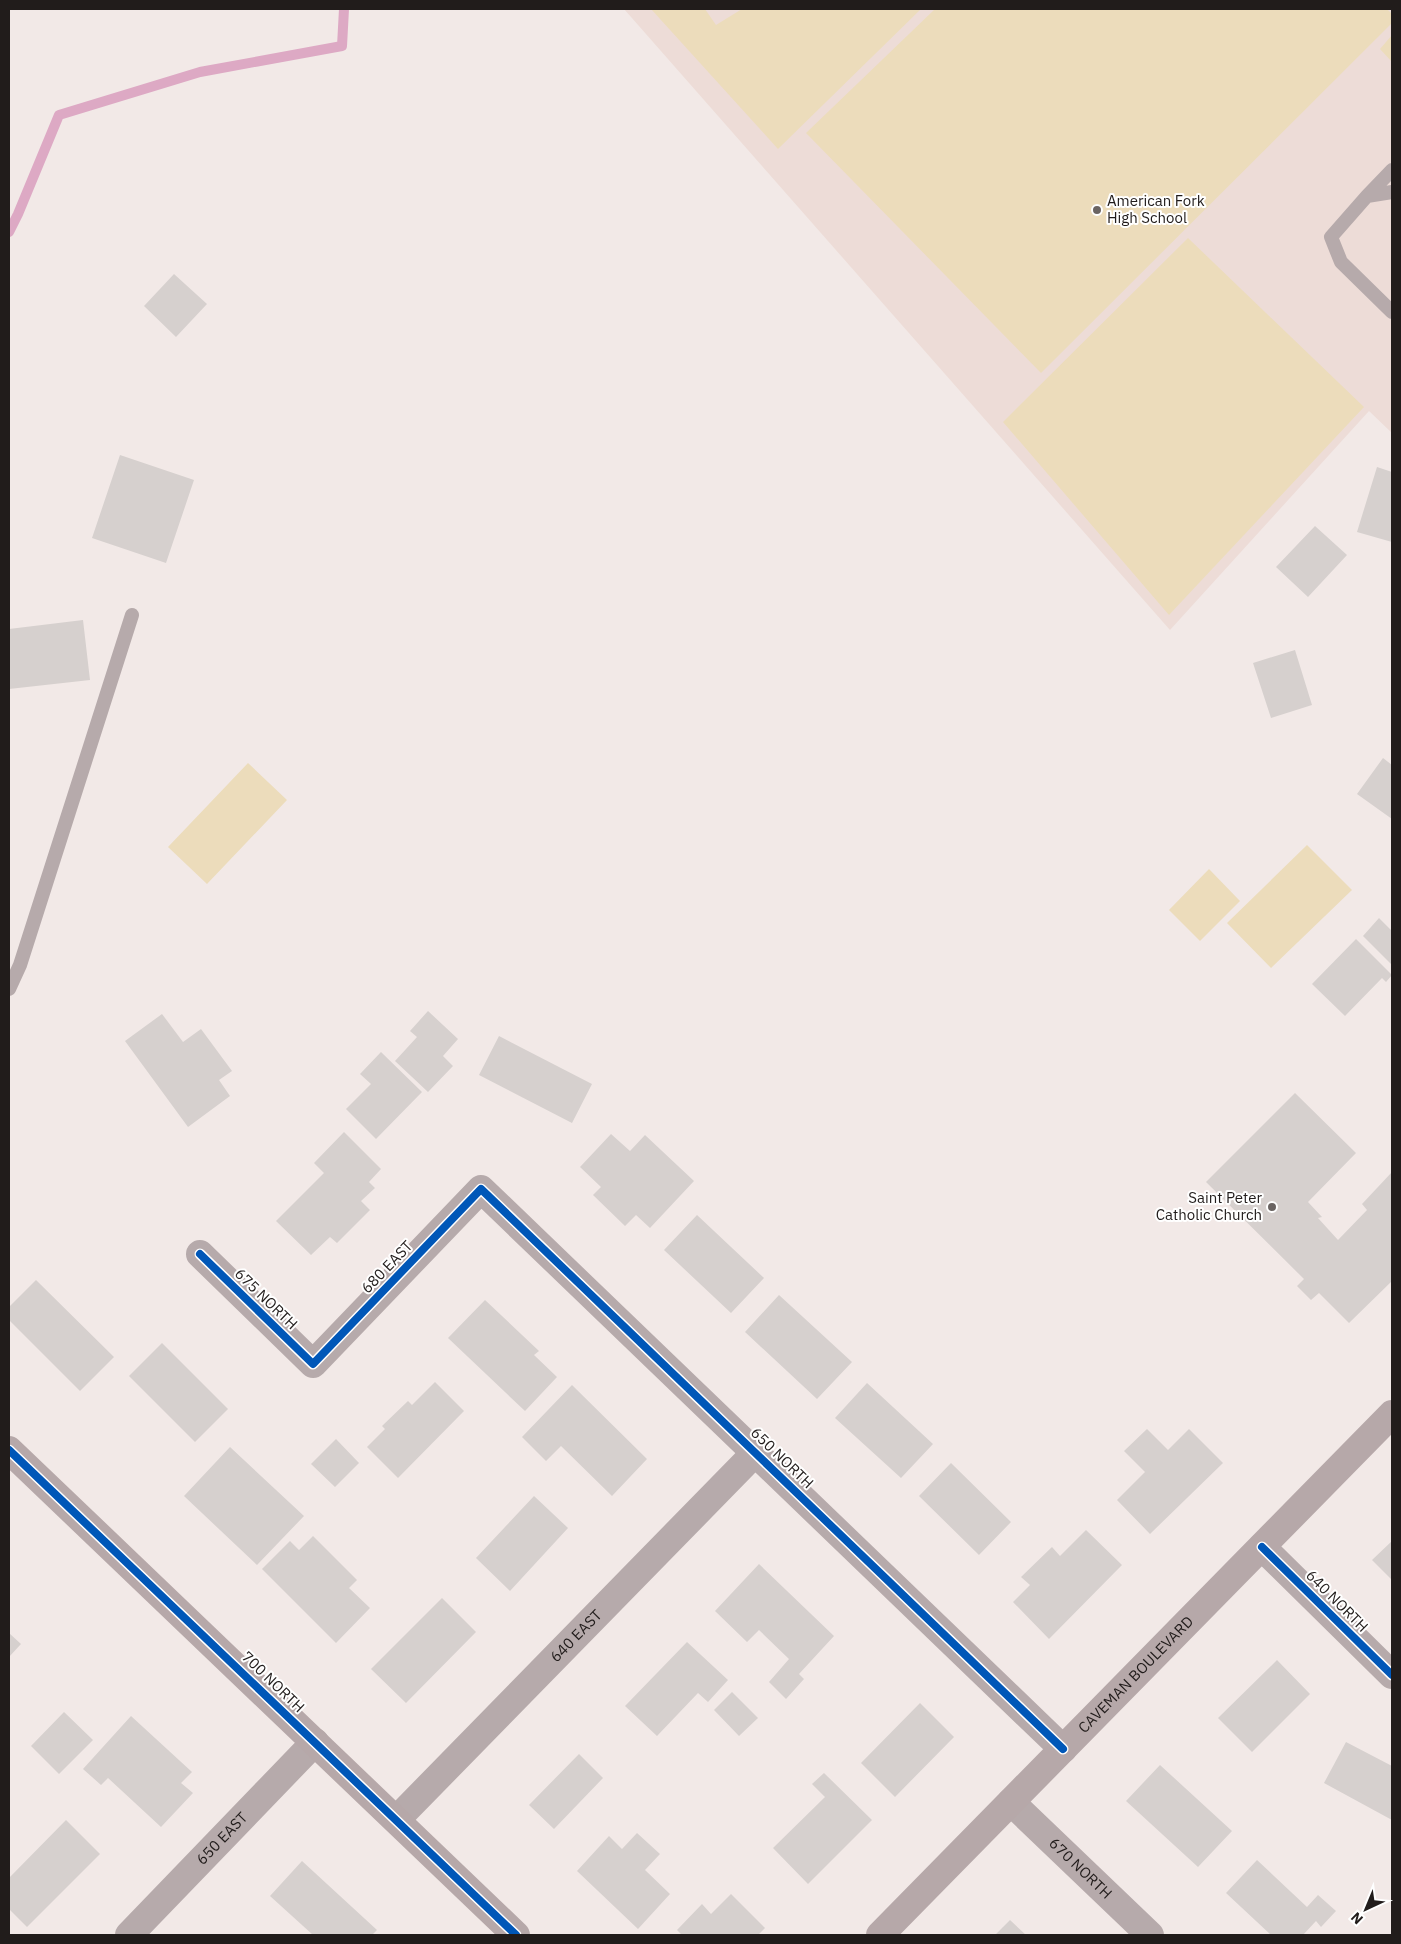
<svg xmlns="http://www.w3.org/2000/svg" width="1401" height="1944" viewBox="0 0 1401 1944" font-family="'IBM Plex Sans',sans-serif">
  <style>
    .built { fill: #eddcd7 }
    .green { fill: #ecdcbb }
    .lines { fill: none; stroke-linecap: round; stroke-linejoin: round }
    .stream { stroke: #dda9c4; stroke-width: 10 }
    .building { fill: #d6d0ce }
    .lane { stroke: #b6aaab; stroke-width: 14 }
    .street { stroke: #b6aaab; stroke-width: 28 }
    .secondary { stroke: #b6a8a9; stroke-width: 28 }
    .cycleway-casing { stroke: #fff; stroke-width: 11 }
    .cycleway { stroke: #0057b8; stroke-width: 8 }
    .poi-dot { fill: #6a6462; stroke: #fff; stroke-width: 2 }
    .labels { text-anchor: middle; stroke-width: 4; stroke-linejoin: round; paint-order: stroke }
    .poi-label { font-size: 15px; fill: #211c1b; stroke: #fff; text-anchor: start }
    .street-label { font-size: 15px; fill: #211c1b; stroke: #fff }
  </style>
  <rect width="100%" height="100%" fill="#f2e9e7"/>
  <path class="built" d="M624,9H1392V433L1369,411L1170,630Z"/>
  <path class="green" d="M651,9H705L716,25L742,9H921L778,149Z
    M935,9H1387L1392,14V23L1041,373L806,133Z
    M1392,35V62L1380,49Z
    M1188,238L1364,407L1169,615L1003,422Z
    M248,763L287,800L207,884L168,847Z
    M1307,845L1352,890L1271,968L1227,923Z
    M1209,869L1240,901L1200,941L1169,910Z"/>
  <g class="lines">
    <path class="stream" d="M9,232L18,214L59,115L200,72L342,46L344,9"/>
  </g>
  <path class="building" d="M174,274L207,304L176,337L144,306Z
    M120,455L194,480L166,563L92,538Z
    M1377,467L1392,472V542L1357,532Z
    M1315,526L1347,555L1308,597L1276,567Z
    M83,620L90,680L9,689V629Z
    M1295,650L1312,705L1271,718L1253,663Z
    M1383,758L1392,765V819L1357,794Z
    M1379,918L1392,931V965L1363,936Z
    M1356,939L1392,975L1386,982L1382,978L1345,1016L1312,984Z
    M428,1011L458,1039L443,1056L453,1066L428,1092L395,1061L417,1037L410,1031Z
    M162,1014L183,1042L201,1029L232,1071L219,1080L230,1096L188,1127L125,1041Z
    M499,1036L592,1084L572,1123L479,1075Z
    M381,1052L422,1092L376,1139L346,1109L371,1084L360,1074Z
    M1295,1093L1356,1153L1308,1202L1322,1217L1318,1218L1338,1240L1367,1210L1362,1204L1392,1172V1281L1349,1323L1319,1293L1311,1300L1297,1286L1304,1279L1206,1182Z
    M344,1132L381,1169L369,1182L375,1188L361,1201L370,1210L337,1243L330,1237L311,1255L276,1221L324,1173L314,1163Z
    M611,1134L630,1151L645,1135L694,1181L650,1228L636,1215L625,1226L593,1195L601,1187L580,1167Z
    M697,1215L764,1278L731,1313L664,1250Z
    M36,1280L114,1357L80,1391L9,1320V1307Z
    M779,1295L852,1362L817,1399L745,1332Z
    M485,1300L539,1351L534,1355L557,1377L525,1411L448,1338Z
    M162,1343L228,1409L195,1442L129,1376Z
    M435,1382L464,1411L398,1478L367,1447L385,1429L382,1426L408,1401L412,1405Z
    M867,1383L933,1444L901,1478L835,1418Z
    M572,1385L647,1459L612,1496L561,1446L546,1461L522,1437Z
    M1147,1429L1168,1450L1189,1429L1223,1463L1150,1534L1117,1500L1145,1472L1124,1451Z
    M336,1439L359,1463L335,1487L311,1464Z
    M230,1447L304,1516L257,1565L184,1496Z
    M951,1463L1011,1522L979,1555L919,1496Z
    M534,1496L568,1528L510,1591L476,1558Z
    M1086,1530L1122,1565L1049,1639L1013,1602L1030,1585L1021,1577L1052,1547L1060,1556Z
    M313,1536L357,1580L349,1588L370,1608L336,1643L262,1569L290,1541L299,1550Z
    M1392,1541V1580L1372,1560Z
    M759,1564L834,1636L799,1674L804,1679L786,1699L769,1682L789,1659L759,1630L747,1642L715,1611Z
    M442,1598L476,1632L406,1703L371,1669Z
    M9,1633L21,1644L9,1657Z
    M687,1642L728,1680L708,1702L698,1693L657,1736L625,1706Z
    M1277,1660L1310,1694L1252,1752L1218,1718Z
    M732,1692L758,1718L739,1736L714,1710Z
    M920,1703L954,1737L895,1797L861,1763Z
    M64,1712L93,1740L59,1774L31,1746Z
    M131,1716L192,1772L181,1783L193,1793L161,1827L108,1778L101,1785L83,1769Z
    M1346,1742L1392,1766V1820L1324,1783Z
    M579,1754L603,1778L554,1829L529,1805Z
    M1160,1765L1232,1831L1198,1867L1126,1801Z
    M824,1773L872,1820L808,1884L773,1848L825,1797L812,1784Z
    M66,1820L100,1854L27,1927L9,1909V1878Z
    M637,1833L660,1854L645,1870L670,1894L638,1929L577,1871L609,1836L622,1849Z
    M1257,1860L1307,1907L1318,1895L1336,1911L1321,1927L1316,1921L1303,1935H1271L1226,1893Z
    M302,1861L377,1930L372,1935H313L270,1896Z
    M731,1894L765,1928L758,1935H682L677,1930L702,1904L711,1914Z
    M1010,1920L1026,1935H995Z"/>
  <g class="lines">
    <path class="lane" d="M1392,192L1367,196L1331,237L1341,262L1392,312
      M1367,196L1392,170
      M9,989L20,965L132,615"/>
    <g class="street">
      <path d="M200,1254L313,1364L481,1189L1063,1749"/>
      <path d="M1262,1547L1392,1675"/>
      <path id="s1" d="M1011,1802L1150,1935"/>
      <path id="s2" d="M397,1819L756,1452"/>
      <path id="s3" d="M129,1935L315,1742"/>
    </g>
    <g class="secondary">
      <path d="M9,1450L516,1935"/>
      <path id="s4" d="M880,1935L1392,1414"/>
    </g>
    <defs>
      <path id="cycleway" d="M200,1254L313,1364L481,1189L1063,1749
        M9,1450L516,1935
        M1262,1547L1392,1675"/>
    </defs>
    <use href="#cycleway" class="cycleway-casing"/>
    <use href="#cycleway" class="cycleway"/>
  </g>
  <g class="poi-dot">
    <circle cx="1097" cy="210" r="5"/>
    <circle cx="1272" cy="1207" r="5"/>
  </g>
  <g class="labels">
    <g class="poi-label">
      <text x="1107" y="206">American Fork<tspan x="1107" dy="17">High School</tspan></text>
      <text x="1262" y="1203" text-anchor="end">Saint Peter<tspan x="1262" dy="17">Catholic Church</tspan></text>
    </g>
    <g class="street-label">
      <text transform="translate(387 1267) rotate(-46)" y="5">680 EAST</text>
      <text transform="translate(266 1299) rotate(44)" y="5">675 NORTH</text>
      <text transform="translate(782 1458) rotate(44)" y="5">650 NORTH</text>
      <text transform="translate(1337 1601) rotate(45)" y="5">640 NORTH</text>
      <text dy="5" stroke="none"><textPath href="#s2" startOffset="256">640 EAST</textPath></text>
      <text dy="5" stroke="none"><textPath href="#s4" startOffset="365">CAVEMAN BOULEVARD</textPath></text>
      <text transform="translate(273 1682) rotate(44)" y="5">700 NORTH</text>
      <text dy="5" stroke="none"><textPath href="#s3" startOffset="134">650 EAST</textPath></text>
      <text dy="5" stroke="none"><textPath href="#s1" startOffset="96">670 NORTH</textPath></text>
    </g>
  </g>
  <rect width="1401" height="1944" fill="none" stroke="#211c1b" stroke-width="20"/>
  <g transform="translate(1366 1909) rotate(224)" stroke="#ffffff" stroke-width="4" paint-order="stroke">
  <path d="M0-4L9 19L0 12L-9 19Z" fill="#211c1b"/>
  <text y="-8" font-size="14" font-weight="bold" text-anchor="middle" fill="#211c1b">N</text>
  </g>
</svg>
